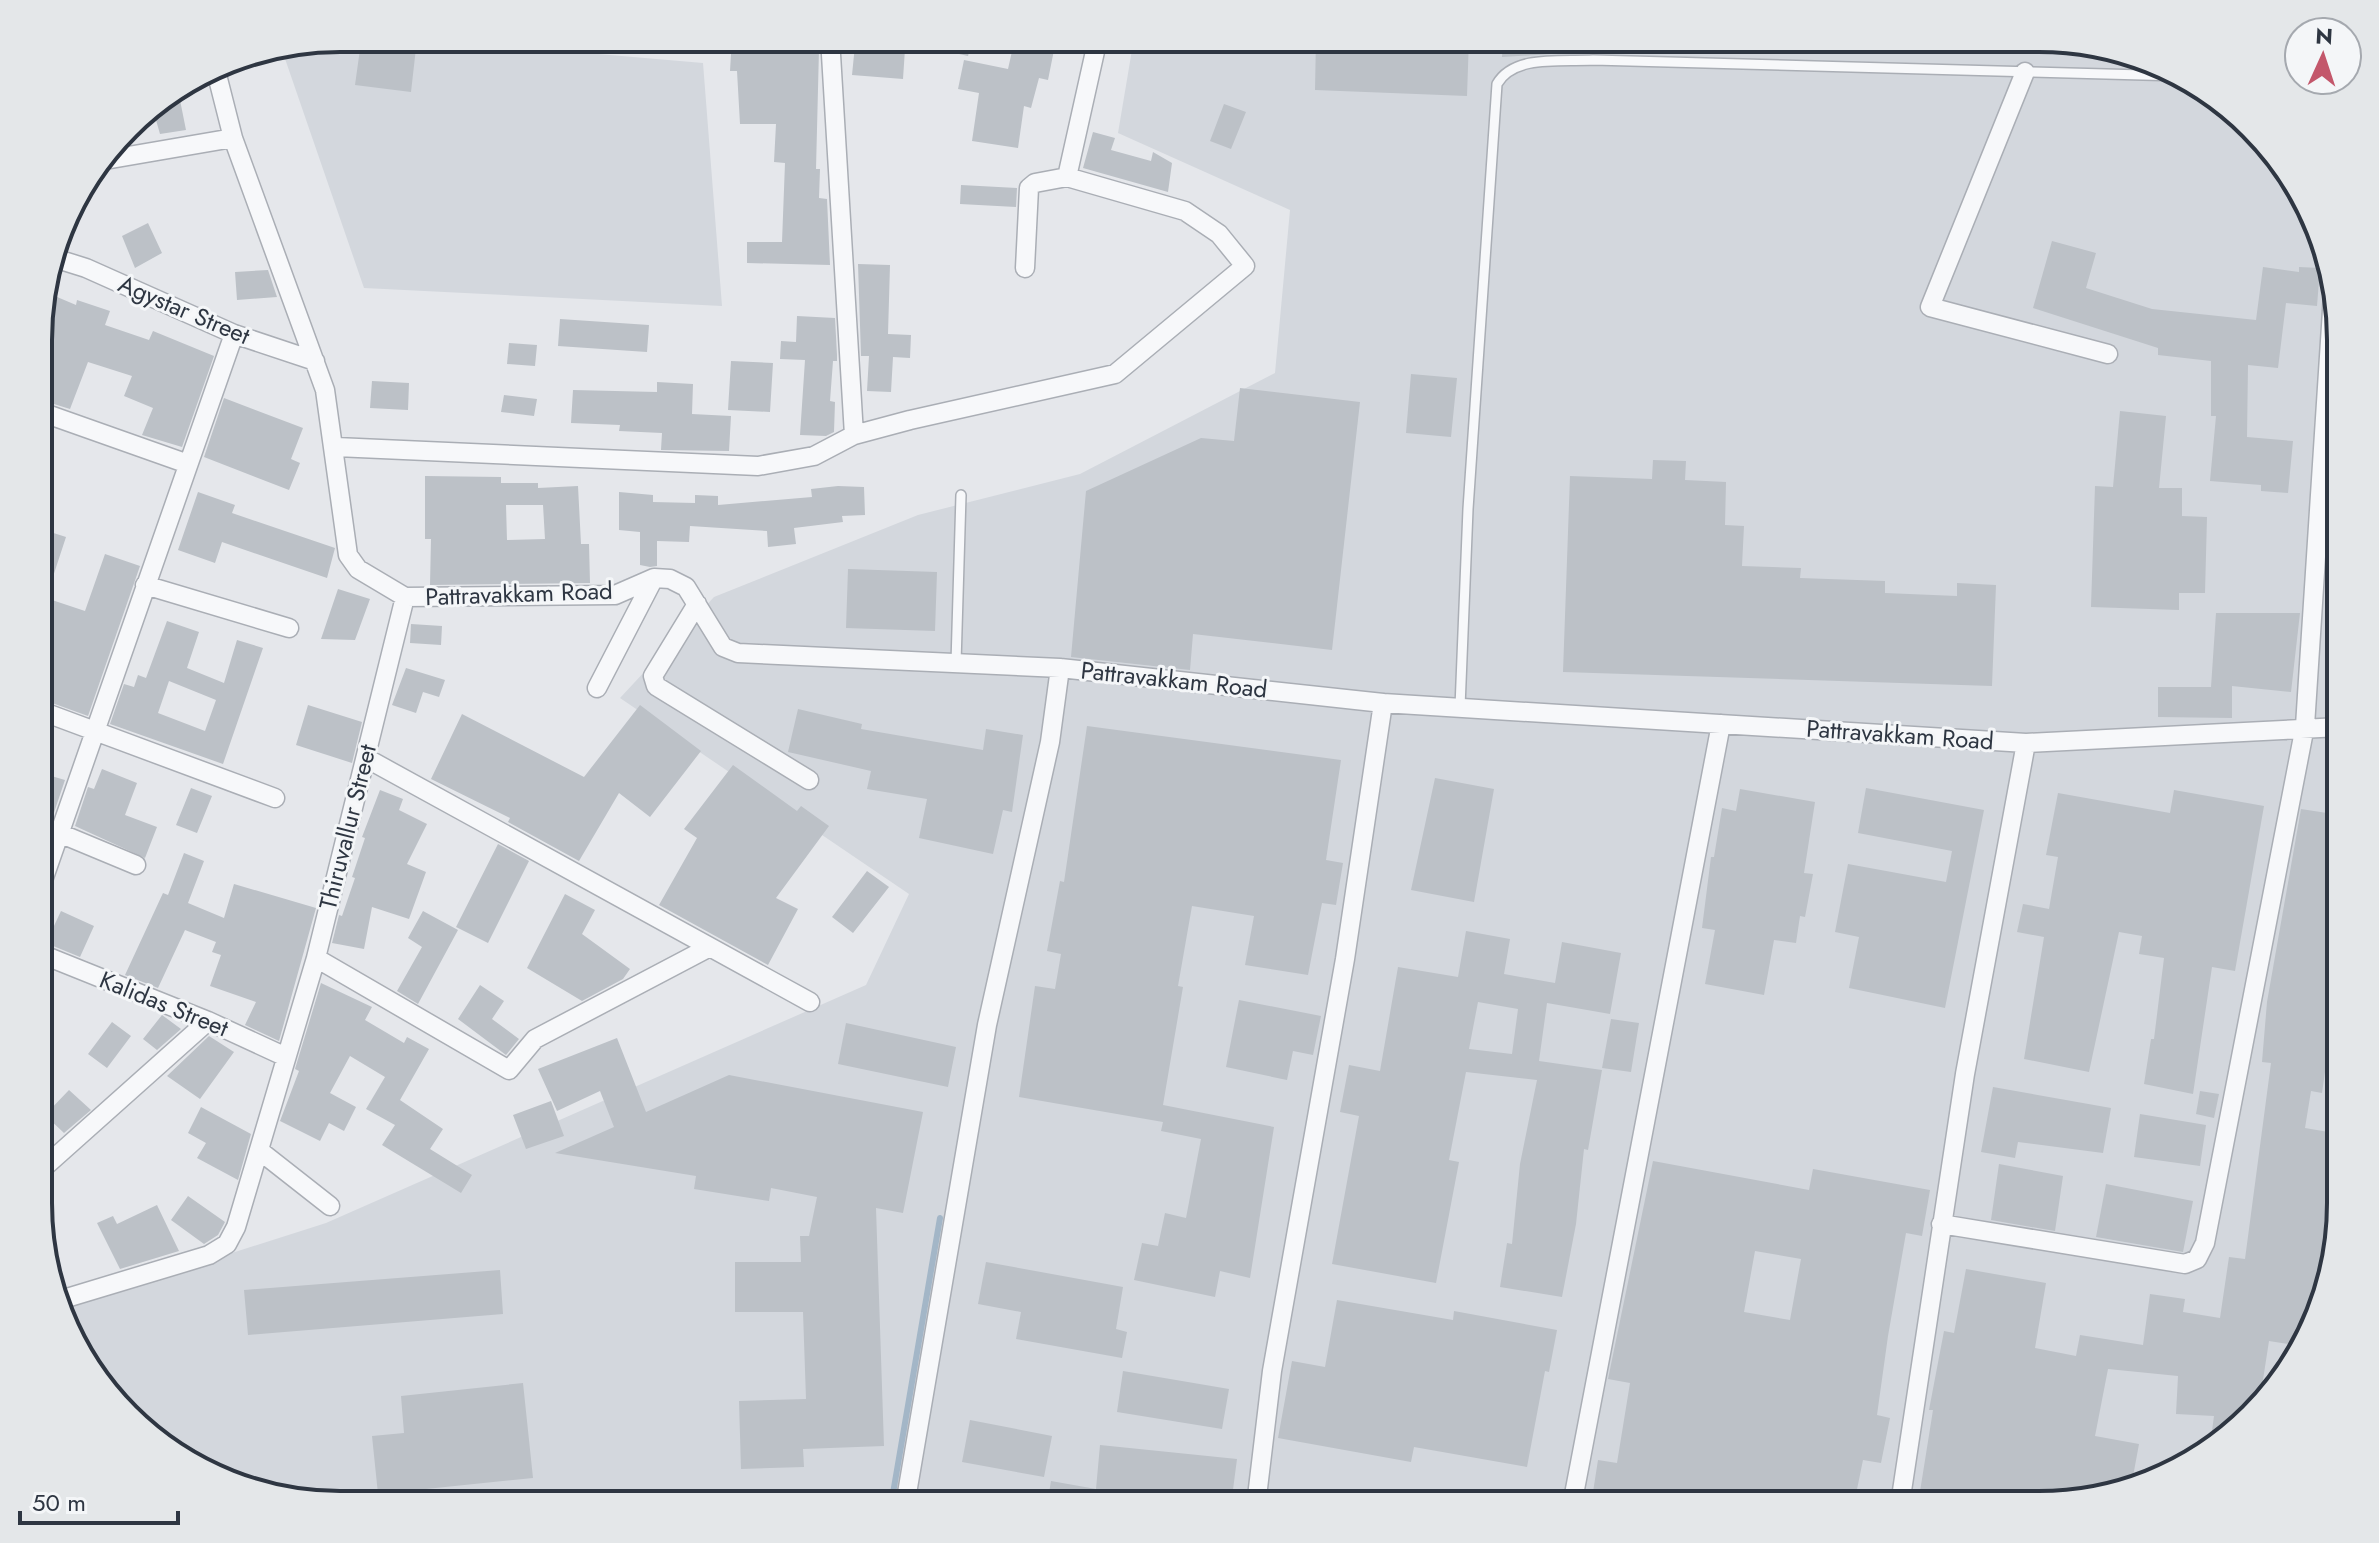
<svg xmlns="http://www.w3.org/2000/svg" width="2379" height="1543" viewBox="0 0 2379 1543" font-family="Jost,sans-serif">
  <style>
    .built { fill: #d3d7dd }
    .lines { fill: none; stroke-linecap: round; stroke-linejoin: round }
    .stream { stroke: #a3b6c7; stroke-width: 6 }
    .building { fill: #bcc1c7; fill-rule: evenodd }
    .service-casing { stroke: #aaaeb5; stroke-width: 12 }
    .minor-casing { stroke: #aaaeb5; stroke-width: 21 }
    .service { stroke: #f7f8fa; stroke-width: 9 }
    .minor { stroke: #f7f8fa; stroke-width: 18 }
    .labels { text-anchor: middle; stroke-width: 6; stroke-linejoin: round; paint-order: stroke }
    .street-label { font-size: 24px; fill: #2e3642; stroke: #f4f6f8 }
    .rim { fill: none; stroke: #2e3642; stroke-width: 4 }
  </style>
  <rect width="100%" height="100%" fill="#e5e7eb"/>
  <path class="built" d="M340,38H414L703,63L722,306L364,288L282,50Z
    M1134,38H2040L2136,54L2207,89L2301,189L2340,321V1222L2325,1300L2290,1371L2190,1465L2058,1504L339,1505L243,1489L172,1454L79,1354L63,1307L326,1223L866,985L909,894L620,698L714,597L918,515L1080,474L1275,373L1290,210L1118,133Z"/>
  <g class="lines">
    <path class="stream" d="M891,1505L940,1218"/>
  </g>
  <path class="building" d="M732,38H806L807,49H819L816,169H820L819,198L827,199L830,265L747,263V242H782L785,163L774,162L776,124H740L737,71H730Z
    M920,38H973L968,56L919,45Z
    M1015,38L1055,45L1048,80L1039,78L1031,108L1024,106L1018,148L972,141L979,93L958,89L964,60L1008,69Z
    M1316,38H1469L1467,96L1315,90Z
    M1503,38H1566V53L1502,57Z
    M361,42L416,48L411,92L355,85Z
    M855,45L905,49L903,79L852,75Z
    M178,90L186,130L160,134L152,106Z
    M1224,104L1246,112L1231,149L1210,141Z
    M1093,132L1115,138L1111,150L1151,161L1153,152L1172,163L1168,192L1083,168Z
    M961,185L1017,188L1016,207L960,204Z
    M148,223L162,253L135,268L122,236Z
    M2052,241L2096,253L2086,288L2152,309L2256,320L2263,267L2299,272V267L2320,268L2317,306L2286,303L2278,368L2248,365L2247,437L2293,441L2288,493L2261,491V485L2210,481L2216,416H2211V361L2158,355V348L2033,308Z
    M858,264L890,265L888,334L911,335L910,358L893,357L891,392L867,391L869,356H861Z
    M268,270L277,297L237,300L235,272Z
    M43,291L76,305L77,300L110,311L105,325L149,340L153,331L214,356L182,447L142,435L153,408L124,396L132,376L88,362L70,409L41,400Z
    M797,316L835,318L837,355V361H833L830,401L835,402L834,432L826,436L800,435L805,360L780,359L781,341L796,342Z
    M560,319L649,325L647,352L558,346Z
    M509,343L537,345L535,366L507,364Z
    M731,361L773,363L770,412L728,410Z
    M1411,374L1457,378L1451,437L1406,433Z
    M372,381L409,383L408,410L370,408Z
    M657,382L693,384L692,414L731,416L729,451L661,450L662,433L619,431L620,425L571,423L573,390L657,392Z
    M1240,388L1360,402L1332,650L1193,634L1190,670L1071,657L1086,491L1201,438L1234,441Z
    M504,395L537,399L534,416L501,412Z
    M224,398L303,428L291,459L300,463L289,490L204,457Z
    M2120,411L2166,416L2159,488H2182V516L2207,517L2205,593H2179V610L2091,607L2095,486L2113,487Z
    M1653,460L1686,461L1685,480L1726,482L1725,525L1744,526L1742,566L1801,568L1800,578L1885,581V593L1957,596V583L1996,585L1992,686L1563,672L1570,476L1652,479Z
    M425,476L501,477V483H538V488L578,486L581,544H589L590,583L430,585L431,539H425ZM506,505H543L545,539L507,540Z
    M838,486L864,487L865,515L842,516L843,522L794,528L796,544L768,547L767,531L690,526L689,542L657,541V566L650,567L640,565V532L619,530V492L653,495V502L695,503V495L718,496V505L812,497L811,489Z
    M198,492L235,505L232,513L335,548L327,578L222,542L215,563L178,550Z
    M41,529L66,537L46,598L85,611L105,554L140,566L88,716L41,699Z
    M848,569L937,572L935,631L846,628Z
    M338,589L370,599L355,640L321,639Z
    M2216,613H2300L2291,692L2232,686V718L2158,717V687H2211Z
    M167,621L199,632L187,668L224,683L237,640L263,648L223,764L110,724L124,684L134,687L138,675L146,678ZM169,681L216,700L205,731L158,713Z
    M411,624L442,626L441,645L410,643Z
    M406,668L445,680L439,697L423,692L416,713L392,705Z
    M308,705L362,722L352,763L296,745Z
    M640,705L701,751L650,817L619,793L579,861L508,822L510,818L431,779L462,714L584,777Z
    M798,709L862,724L861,729L983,750L986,729L1023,735L1012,812L1003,810L993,854L919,838L927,799L867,789L871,771L788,752Z
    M1087,726L1341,760L1326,860L1343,863L1336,905L1322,903L1308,975L1245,965L1254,916L1192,906L1178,986L1183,987L1163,1105L1274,1127L1250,1278L1220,1271L1215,1297L1134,1280L1142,1243L1158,1246L1165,1213L1186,1218L1201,1139L1161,1131L1163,1122L1019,1097L1035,986L1055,989L1061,954L1047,951L1060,881L1064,882Z
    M733,765L797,811L801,806L829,826L776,898L798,909L768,965L659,905L697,838L684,829Z
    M102,769L137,783L125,815L157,827L145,858L75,826L88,787L94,789Z
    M41,773L65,780L41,851Z
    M1435,778L1494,789L1474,902L1411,890Z
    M191,788L212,796L197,833L176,825Z
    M1866,788L1984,810L1945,1008L1849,988L1859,937L1835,932L1848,864L1946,882L1952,851L1858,833Z
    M1740,789L1815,802L1804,873L1813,874L1805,917L1800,916L1796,943L1774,940L1764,995L1705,984L1715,930L1702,928L1711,857H1714L1722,808L1736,811Z
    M380,790L403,799L399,810L427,824L407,864L426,872L409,919L372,907L364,949L332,943L339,915L342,916L355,878L352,877L365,838L362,837Z
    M2174,790L2264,806L2235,971L2212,967L2193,1094L2144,1084L2151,1039H2154L2164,958L2139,954L2142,936L2119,932L2089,1072L2024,1059L2044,937L2017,932L2023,904L2049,909L2058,857L2046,855L2058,793L2170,813Z
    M2301,809L2340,815V947L2335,976H2340V1074L2325,1072L2322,1093L2311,1091L2305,1128L2340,1134V1222L2325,1300L2302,1346L2269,1341L2260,1399L2210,1446L2214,1416L2176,1414L2178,1376L2108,1369L2095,1436L2139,1444L2132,1482L2058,1504H1918L1933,1410H1929L1944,1331L1954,1333L1966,1269L2046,1283L2035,1348L2076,1356L2080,1335L2143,1345L2150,1294L2185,1299L2183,1312L2220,1318L2229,1257L2245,1259L2271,1063L2262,1062L2267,1002Z
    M498,844L529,861L488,943L456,927Z
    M184,853L204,861L188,903L224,918L234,884L316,908L279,1041L245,1025L256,1002L210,986L221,955L212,952L216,942L185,930L158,988L125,975L163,893L168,895Z
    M867,871L889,887L853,933L832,917Z
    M565,894L595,910L582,934L630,969L623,979L582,1001L527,968Z
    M61,911L94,926L80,957L46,943Z
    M423,911L458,930L418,1004L397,991L422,947L408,938Z
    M1466,931L1510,939L1504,974L1555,983L1562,942L1621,953L1610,1014L1547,1003L1539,1061L1602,1070L1588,1150L1584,1149L1576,1224L1562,1297L1500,1287L1507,1243L1512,1244L1520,1164L1537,1080L1466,1072L1449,1160L1459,1162L1436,1283L1332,1264L1359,1116L1340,1112L1349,1065L1380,1071L1398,967L1458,977ZM1478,1002L1518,1009L1512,1054L1469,1049Z
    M321,983L372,1007L365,1020L404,1043L407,1037L429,1049L400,1100L443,1129L430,1149L472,1175L461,1193L382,1145L395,1125L366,1109L385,1077L350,1056L330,1093L356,1107L344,1131L329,1123L320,1141L280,1121L299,1071L295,1069Z
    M480,985L504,1001L492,1019L519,1039L506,1055L458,1019Z
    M1239,1000L1321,1016L1313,1055L1293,1051L1287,1080L1226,1067Z
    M162,1015L181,1029L157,1050L143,1039Z
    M1611,1019L1639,1023L1631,1072L1602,1068Z
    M112,1022L131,1036L107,1068L88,1054Z
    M846,1023L956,1047L948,1087L838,1064Z
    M209,1036L234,1052L200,1099L167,1076Z
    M617,1038L646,1112L729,1075L923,1112L903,1213L876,1208L884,1446L803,1449L804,1467L741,1469L739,1401L806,1399L803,1312H735V1262H801L800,1236H809L817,1197L771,1188L769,1201L694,1189L696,1176L555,1153L614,1127L600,1091L557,1111L538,1069Z
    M1993,1087L2111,1108L2103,1153L2018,1142L2015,1158L1981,1152Z
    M69,1090L91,1110L64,1133L45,1115Z
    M2200,1091L2219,1094L2214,1118L2196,1114Z
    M551,1101L564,1136L526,1149L513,1115Z
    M201,1107L251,1134L238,1180L197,1158L206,1143L188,1133Z
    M2140,1114L2206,1125L2200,1166L2134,1157Z
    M1653,1161L1809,1190L1813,1169L1930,1190L1922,1236L1906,1233L1888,1336L1877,1415L1890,1418L1881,1463L1863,1460L1854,1504L1591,1505L1598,1460L1617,1463L1630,1383L1608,1379ZM1755,1251L1801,1259L1790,1320L1744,1312Z
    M1999,1164L2063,1176L2055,1231L1991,1220Z
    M2106,1184L2193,1201L2183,1252L2096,1237Z
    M188,1196L225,1222L218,1235L204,1244L171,1220Z
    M157,1205L179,1251L120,1269L97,1223L113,1216L117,1224Z
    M986,1262L1123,1287L1116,1329L1127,1332L1122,1358L1016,1339L1021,1312L978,1304Z
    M500,1270L503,1314L248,1335L244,1290Z
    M1337,1300L1453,1320L1454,1311L1557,1330L1549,1372L1545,1371L1527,1467L1414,1447L1411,1462L1278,1438L1292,1361L1325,1367Z
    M1123,1371L1229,1389L1222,1429L1117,1412Z
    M523,1383L533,1478L378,1494L372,1436L404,1433L401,1396Z
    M970,1420L1052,1436L1044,1477L962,1462Z
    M1100,1445L1237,1459L1231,1505H1047L1051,1481L1096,1489Z"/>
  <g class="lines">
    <defs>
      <path id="service" d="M956,663L961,495
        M1460,707L1468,509L1497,84C1514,54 1564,62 1593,60L2180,76"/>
      <path id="minor" d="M830,38L854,435
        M215,67L233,138L325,390L348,555L358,569L405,597L615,595L654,578L670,579L686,587L723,647L738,653L1060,668L1383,703L2026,743L2340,727
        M2025,72L1930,307L2108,354
        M105,160L233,138
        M54,258L86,268L234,334L315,361
        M1025,268L1029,188L1035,183L1067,177
        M41,412L188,464
        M336,447L758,466L814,456L854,435L910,420L1115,374L1245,266L1219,234L1185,211L1067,177L1098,38
        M145,585L289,628
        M697,604L653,676L656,686L809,780
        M597,688L654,578
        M41,711L275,798
        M366,758L810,1002
        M59,833L136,865
        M41,886L234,334
        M41,954L208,1021L286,1057
        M316,958L509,1070L535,1039L708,948
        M260,1151L330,1206
        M41,1170L208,1021
        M1941,1224L2185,1264L2197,1259L2205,1243L2305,726L2333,295
        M60,1300L209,1255L227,1244L236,1227L316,958L405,597
        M1900,1504L1965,1074L2026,743
        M905,1505L987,1025L1050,742L1060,668
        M1256,1505L1272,1371L1345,959L1383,703
        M1572,1505L1721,724"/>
    </defs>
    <use href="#service" class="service-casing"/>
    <use href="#minor" class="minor-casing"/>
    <use href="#service" class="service"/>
    <use href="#minor" class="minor"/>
  </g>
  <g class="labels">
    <g class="street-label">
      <text transform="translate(184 310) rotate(23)" y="8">Agystar Street</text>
      <text transform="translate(519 594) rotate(-2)" y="8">Pattravakkam Road</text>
      <text transform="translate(1174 680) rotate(6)" y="8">Pattravakkam Road</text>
      <text transform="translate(1900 735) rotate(4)" y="8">Pattravakkam Road</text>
      <text transform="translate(348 827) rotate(-76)" y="8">Thiruvallur Street</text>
      <text transform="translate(164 1004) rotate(22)" y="8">Kalidas Street</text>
    </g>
  </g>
  <path d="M0 0H2379V1543H0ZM340 52H2039A288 288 0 0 1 2327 340V1203A288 288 0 0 1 2039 1491H340A288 288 0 0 1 52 1203V340A288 288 0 0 1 340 52Z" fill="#e4e7e9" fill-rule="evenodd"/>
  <path class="rim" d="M340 52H2039A288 288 0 0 1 2327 340V1203A288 288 0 0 1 2039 1491H340A288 288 0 0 1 52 1203V340A288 288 0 0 1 340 52Z"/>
  <g transform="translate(2323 56) rotate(3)"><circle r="38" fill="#f4f6f8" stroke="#a5a9af" stroke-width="2"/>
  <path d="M0-6L14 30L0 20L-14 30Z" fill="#c3576b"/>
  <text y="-12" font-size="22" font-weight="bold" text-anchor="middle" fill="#2e3642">N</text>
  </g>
  <path d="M20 1511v12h158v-12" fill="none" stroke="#2e3642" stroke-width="4"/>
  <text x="32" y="1511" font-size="24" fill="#2e3642" stroke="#f4f6f8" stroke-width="6" paint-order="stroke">50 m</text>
</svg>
